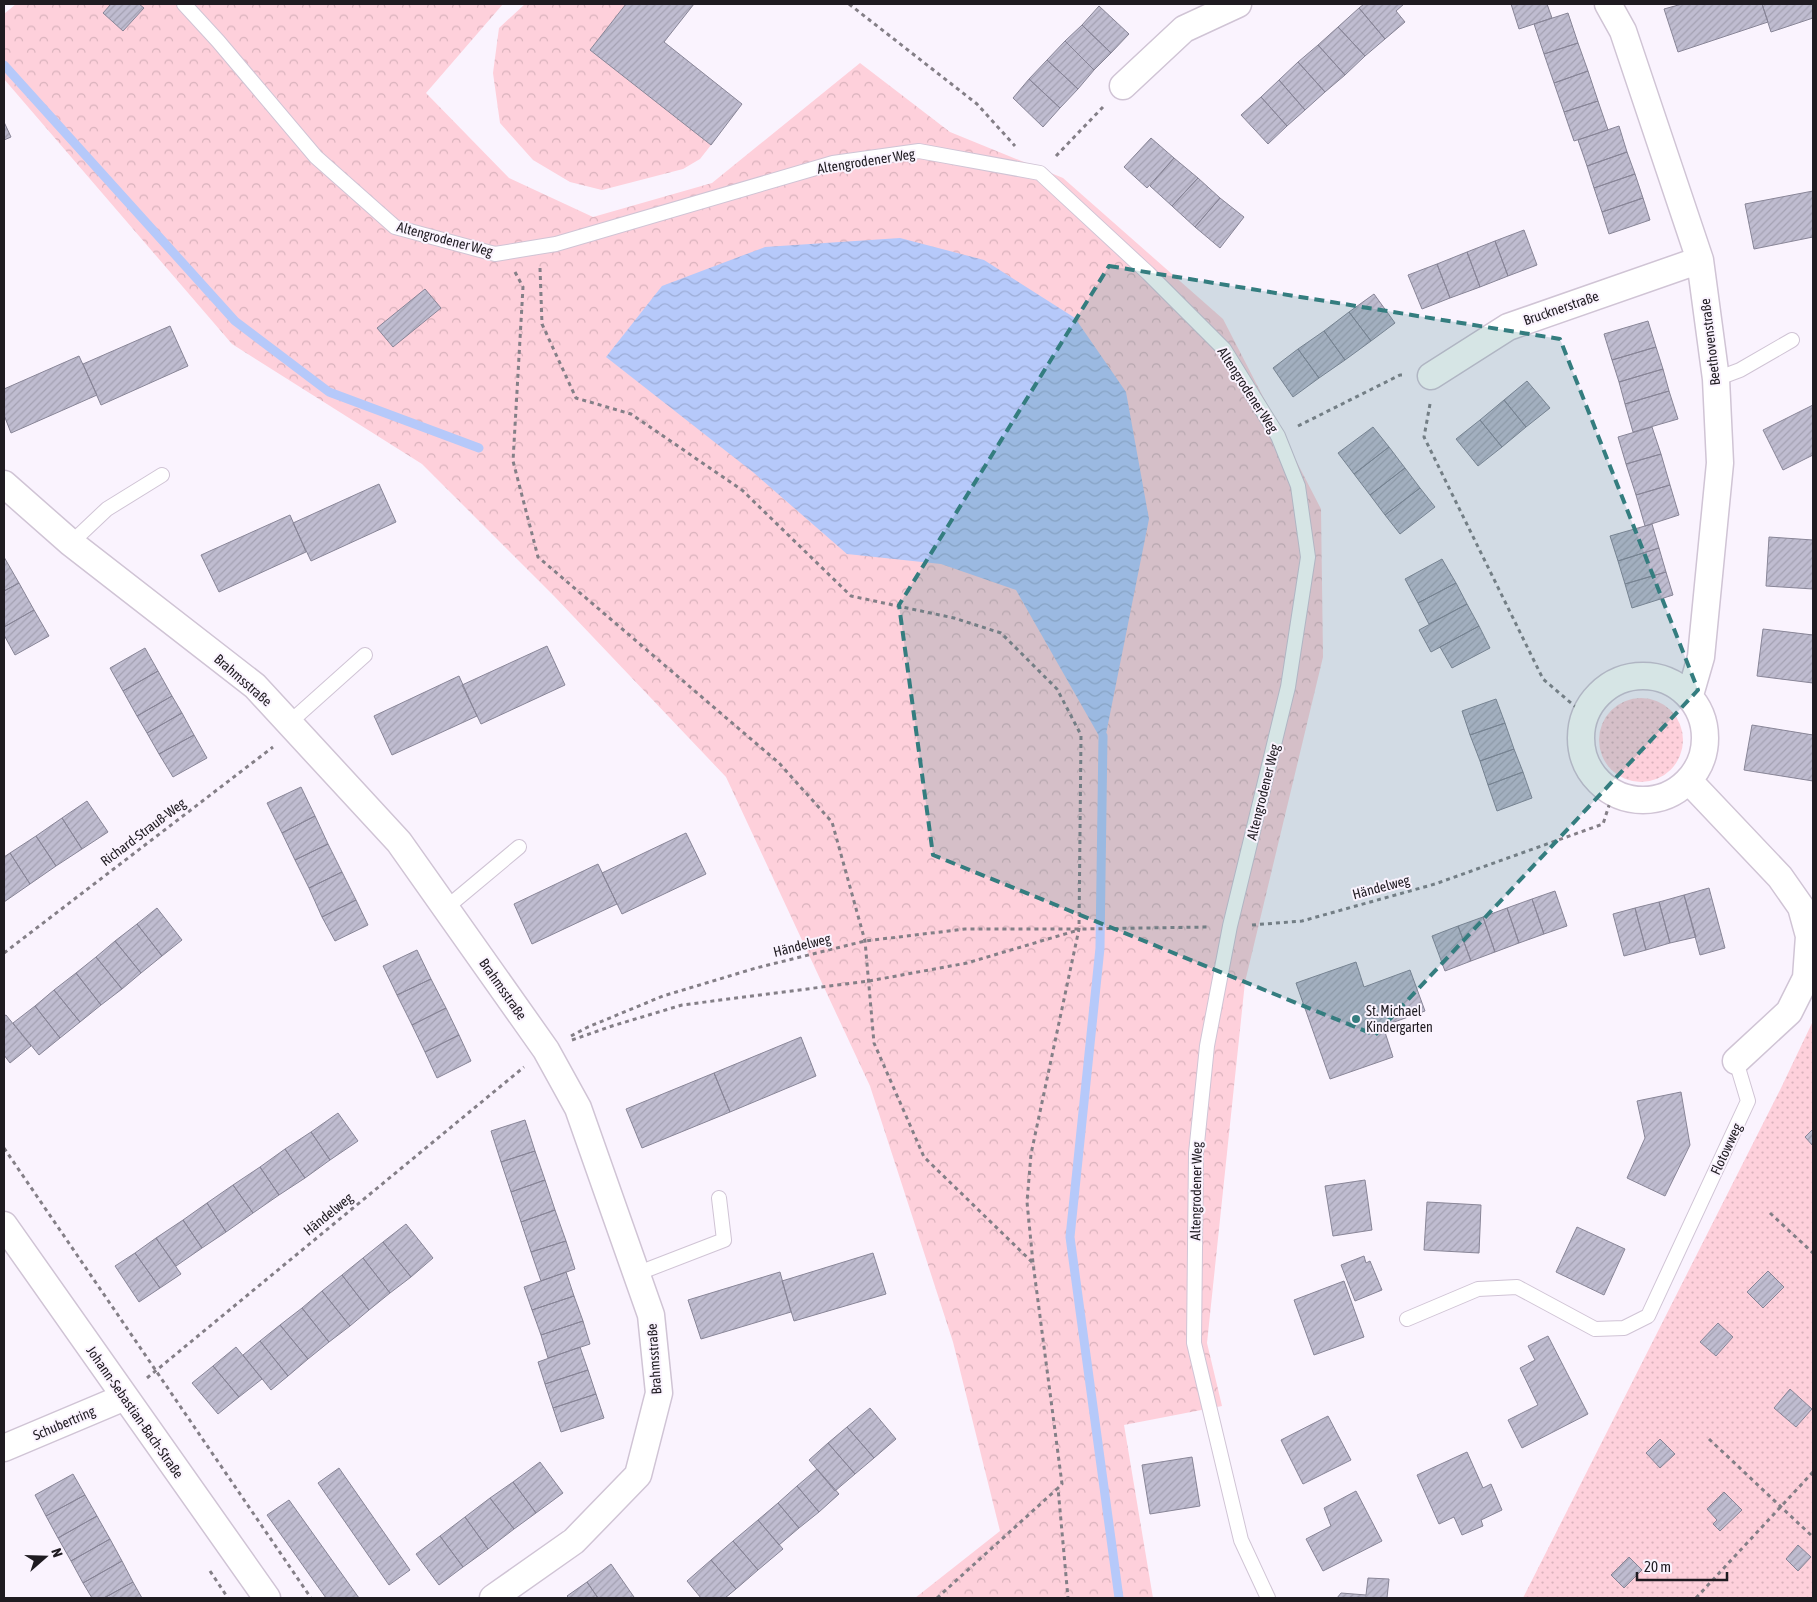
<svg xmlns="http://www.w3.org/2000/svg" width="1817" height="1602" viewBox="0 0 1817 1602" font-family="'Asap Condensed',sans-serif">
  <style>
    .grass { fill: url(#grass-dots) }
    .park { fill: url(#park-crowns) }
    .water { fill: url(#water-waves) }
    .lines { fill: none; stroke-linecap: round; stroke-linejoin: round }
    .stream { stroke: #b6c9fa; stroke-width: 9 }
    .building { fill: url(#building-hatch); stroke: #888597 }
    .lane-casing { stroke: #d0c4d5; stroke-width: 16 }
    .street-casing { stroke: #d0c4d5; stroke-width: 29 }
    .path { stroke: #847f87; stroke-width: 3; stroke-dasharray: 4 4; stroke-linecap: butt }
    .lane { stroke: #fff; stroke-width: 14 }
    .street { stroke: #fff; stroke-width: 26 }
    .marked { fill: #347d7f; fill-opacity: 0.2; stroke: #347d7f; stroke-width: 4; stroke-dasharray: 10 6; stroke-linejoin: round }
    .poi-dot { fill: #347d7f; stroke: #faf3fe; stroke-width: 2 }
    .labels { text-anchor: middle; stroke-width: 4; stroke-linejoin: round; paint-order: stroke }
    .street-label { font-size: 14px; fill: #1f1b21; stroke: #faf3fe }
    .poi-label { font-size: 14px; fill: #1f1b21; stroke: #faf3fe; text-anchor: start }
  </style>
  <defs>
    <pattern id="grass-dots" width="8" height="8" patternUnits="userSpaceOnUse" patternTransform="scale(1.25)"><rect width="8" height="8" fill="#fed0db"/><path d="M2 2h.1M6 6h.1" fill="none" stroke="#d9b2bc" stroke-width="1.8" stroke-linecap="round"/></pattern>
    <pattern id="park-crowns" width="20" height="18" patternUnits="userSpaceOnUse" patternTransform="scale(1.25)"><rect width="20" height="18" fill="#fed0db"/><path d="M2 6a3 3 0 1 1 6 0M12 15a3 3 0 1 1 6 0" fill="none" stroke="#d9b2bc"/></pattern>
    <pattern id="water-waves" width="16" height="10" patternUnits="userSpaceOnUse" patternTransform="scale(1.25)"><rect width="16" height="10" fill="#b6c9fa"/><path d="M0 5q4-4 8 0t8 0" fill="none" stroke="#9cacd6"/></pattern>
    <pattern id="building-hatch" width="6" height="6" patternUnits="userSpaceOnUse" patternTransform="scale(1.25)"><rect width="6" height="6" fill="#bfbcd0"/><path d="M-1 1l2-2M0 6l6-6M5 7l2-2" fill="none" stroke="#a4a1b2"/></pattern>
  </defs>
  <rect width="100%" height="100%" fill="#faf3fe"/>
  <path class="grass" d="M1599 740a42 42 0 1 1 84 0a42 42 0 1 1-84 0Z
    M1813,1021V1598H1523L1781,1088Z"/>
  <path class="park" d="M16,4H503L426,93L509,178L593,217L712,183L860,63L950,132L1063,178L1223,319L1321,509L1323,657L1245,982L1207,1343L1222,1406L1124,1425L1153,1598H915L1000,1531L953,1342L870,1086L726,777L554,596L422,464L232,344L4,79V14Z
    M525,4H626L590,50L711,145L700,159L683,169L602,190L570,182L533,160L500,123L493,73L499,28Z"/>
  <path class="water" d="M900,238L984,260L1075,318L1126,392L1149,519L1106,734L1099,736L1016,590L941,564L847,554L754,473L606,357L662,286L765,247Z"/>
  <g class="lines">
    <path class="stream" d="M4,65L235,321L329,392L479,448
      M1103,736L1100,948L1070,1237L1119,1598"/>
  </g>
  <path class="building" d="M111,4H139L144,8L123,31L103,13Z
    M626,4H694L664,42L742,104L711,145L590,50Z
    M1364,4H1404L1396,11L1405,22L1385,39L1359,8Z
    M1511,4H1547L1552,18L1519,29Z
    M1682,4H1762L1768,22L1678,52L1664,9Z
    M1762,4H1813V18L1771,32Z
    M1099,6L1129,34L1111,53L1082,25Z
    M1359,8L1385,39L1365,56L1338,27Z
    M1568,13L1578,43L1544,54L1534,24Z
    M1082,25L1111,53L1094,70L1065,41Z
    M1338,27L1365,56L1345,75L1318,45Z
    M1065,41L1094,70L1078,89L1047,60Z
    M1578,43L1588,71L1554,83L1544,54Z
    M1318,45L1345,75L1325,92L1298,62Z
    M1047,60L1078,89L1060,108L1029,79Z
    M1298,62L1325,92L1305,110L1279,80Z
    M1588,71L1598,101L1564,112L1554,83Z
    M1029,79L1060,108L1043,127L1013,98Z
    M1279,80L1305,110L1287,126L1261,97Z
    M1261,97L1287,126L1268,144L1241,115Z
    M1598,101L1608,130L1574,141L1564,112Z
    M4,122L11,137L4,140Z
    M1619,126L1627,152L1587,166L1578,140Z
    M1151,138L1174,158L1147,188L1124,167Z
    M1627,152L1635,174L1594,188L1587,166Z
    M1174,158L1198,178L1172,206L1150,186Z
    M1635,174L1643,198L1602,212L1594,188Z
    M1198,178L1220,198L1195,227L1172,206Z
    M1813,191V237L1754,249L1745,204Z
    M1220,198L1244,217L1220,248L1195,227Z
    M1643,198L1650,220L1609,234L1602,212Z
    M1524,230L1537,265L1508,276L1495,241Z
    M1495,241L1508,276L1480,287L1467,252Z
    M1467,252L1480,287L1450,298L1437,264Z
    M1437,264L1450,298L1422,309L1408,275Z
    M425,289L441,308L393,347L377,328Z
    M1374,294L1395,323L1371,341L1349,312Z
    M1349,312L1371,341L1345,360L1324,331Z
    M1648,321L1656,347L1612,360L1604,334Z
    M170,326L188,366L101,405L83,364Z
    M1324,331L1345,360L1319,378L1298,349Z
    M1656,347L1663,369L1619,382L1612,360Z
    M1298,349L1319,378L1293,397L1273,368Z
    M79,356L97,395L11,433L4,415V389Z
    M1663,369L1669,391L1625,404L1619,382Z
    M1527,381L1550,408L1526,427L1504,400Z
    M1669,391L1678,419L1633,432L1625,404Z
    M1504,400L1526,427L1502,447L1480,420Z
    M1813,405V455L1783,470L1763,430Z
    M1480,420L1502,447L1478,466L1456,439Z
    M1373,427L1389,447L1354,474L1338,453Z
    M1652,427L1661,454L1626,464L1618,437Z
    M1389,447L1405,468L1370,495L1354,474Z
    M1661,454L1670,485L1636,495L1626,464Z
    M1405,468L1420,488L1385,515L1370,495Z
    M379,484L396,522L311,561L293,523Z
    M1670,485L1679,515L1645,526L1636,495Z
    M1420,488L1435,507L1400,534L1385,515Z
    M290,515L306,552L219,592L201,555Z
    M1652,524L1659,548L1618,561L1610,536Z
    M1769,537L1813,540V589L1766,586Z
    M1659,548L1666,572L1625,584L1618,561Z
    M4,557L19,583L4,591Z
    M1442,559L1456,583L1418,603L1405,579Z
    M1666,572L1673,595L1632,608L1625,584Z
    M19,583L34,610L4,627V591Z
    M1456,583L1467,604L1429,624L1418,603Z
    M1467,604L1479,626L1431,652L1419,630Z
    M34,610L49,636L15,655L4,635V627Z
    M1479,626L1490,648L1452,668L1440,647Z
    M1763,629L1813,635V683L1757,676Z
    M547,646L565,685L481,724L462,685Z
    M145,648L158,671L123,691L110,668Z
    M158,671L172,696L137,716L123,691Z
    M459,676L477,716L392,755L374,716Z
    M172,696L182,713L147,733L137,716Z
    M1496,699L1505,723L1470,735L1462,711Z
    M182,713L194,735L159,754L147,733Z
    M1505,723L1514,749L1480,761L1470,735Z
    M1752,725L1813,735V781L1744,770Z
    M194,735L207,758L173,777L159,754Z
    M1514,749L1523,772L1488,785L1480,761Z
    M1523,772L1532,798L1497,811L1488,785Z
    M301,787L315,816L282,833L267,803Z
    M87,801L108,832L82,849L62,818Z
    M315,816L328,844L295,860L282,833Z
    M62,818L82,849L56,866L36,836Z
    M686,833L706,874L622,914L602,873Z
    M36,836L56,866L30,884L10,853Z
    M328,844L342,872L309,888L295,860Z
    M10,853L30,884L4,902V857Z
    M598,864L617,904L532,944L514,904Z
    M342,872L356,900L322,917L309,888Z
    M1709,888L1725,948L1700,955L1684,895Z
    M1555,891L1567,926L1544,934L1532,899Z
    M1684,895L1696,937L1670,943L1659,902Z
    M1532,899L1544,934L1519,943L1507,908Z
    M356,900L368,925L335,941L322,917Z
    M1659,902L1670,943L1646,950L1635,908Z
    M157,908L182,940L162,956L137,924Z
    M1507,908L1519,943L1495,952L1483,917Z
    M1635,908L1646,950L1624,956L1613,914Z
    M1483,917L1495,952L1471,961L1458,926Z
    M137,924L162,956L141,973L115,941Z
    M1458,926L1471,961L1445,971L1432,936Z
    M115,941L141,973L122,989L96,957Z
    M417,950L431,979L397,995L383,966Z
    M96,957L122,989L101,1005L76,973Z
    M1356,962L1364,987L1410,970L1425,1011L1383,1026L1393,1057L1330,1079L1296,983Z
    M76,973L101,1005L80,1022L54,990Z
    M431,979L446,1008L412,1025L397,995Z
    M54,990L80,1022L60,1038L35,1006Z
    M35,1006L60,1038L39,1055L13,1023Z
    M446,1008L459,1035L425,1052L412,1025Z
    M6,1015L31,1046L10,1063L4,1055V1016Z
    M459,1035L471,1061L437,1078L425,1052Z
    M801,1037L816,1076L730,1112L714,1073Z
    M714,1073L730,1112L642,1148L626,1109Z
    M1681,1092L1690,1145L1665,1196L1627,1178L1645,1138L1637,1101Z
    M338,1113L358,1141L330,1160L311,1132Z
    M525,1120L535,1151L501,1162L491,1131Z
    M1813,1129V1146L1805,1137Z
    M311,1132L330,1160L305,1178L285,1149Z
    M285,1149L305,1178L279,1195L260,1167Z
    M535,1151L545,1180L511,1192L501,1162Z
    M260,1167L279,1195L253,1213L233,1185Z
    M545,1180L555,1210L521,1222L511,1192Z
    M1365,1180L1372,1230L1333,1236L1325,1186Z
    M233,1185L253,1213L226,1232L207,1203Z
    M1427,1202L1481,1205L1479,1253L1424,1250Z
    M207,1203L226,1232L202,1248L183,1220Z
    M555,1210L566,1241L531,1252L521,1222Z
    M183,1220L202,1248L176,1266L156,1238Z
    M406,1224L433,1258L411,1277L383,1242Z
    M1577,1227L1625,1249L1604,1295L1556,1272Z
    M156,1238L181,1274L160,1288L135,1253Z
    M566,1241L575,1269L541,1281L531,1252Z
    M383,1242L411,1277L390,1293L363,1258Z
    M135,1253L160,1288L139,1302L115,1266Z
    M873,1253L886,1294L794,1321L782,1281Z
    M1364,1256L1366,1263L1370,1261L1382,1290L1355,1301L1341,1265Z
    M363,1258L390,1293L369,1310L342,1275Z
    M1768,1271L1784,1287L1763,1308L1747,1292Z
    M566,1272L574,1296L532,1310L524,1287Z
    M780,1272L791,1312L701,1339L688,1300Z
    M342,1275L369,1310L350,1326L322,1291Z
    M1344,1281L1364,1337L1314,1355L1294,1300Z
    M322,1291L350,1326L329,1342L302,1308Z
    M574,1296L583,1321L541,1335L532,1310Z
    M302,1308L329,1342L308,1359L280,1325Z
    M583,1321L590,1344L548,1358L541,1335Z
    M1718,1323L1733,1337L1716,1356L1700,1342Z
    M280,1325L308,1359L288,1376L260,1341Z
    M1548,1336L1588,1414L1522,1448L1508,1420L1538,1405L1520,1368L1535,1360L1528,1346Z
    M260,1341L288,1376L271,1390L243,1355Z
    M236,1347L262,1379L239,1397L213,1366Z
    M580,1347L588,1370L545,1384L538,1362Z
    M213,1366L239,1397L218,1414L192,1383Z
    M588,1370L596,1394L553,1408L545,1384Z
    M1790,1389L1812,1409L1796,1427L1774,1408Z
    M596,1394L604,1418L561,1432L553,1408Z
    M870,1408L896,1439L874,1458L847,1427Z
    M1328,1416L1351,1460L1303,1484L1281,1440Z
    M847,1427L874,1458L855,1474L828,1443Z
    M1660,1439L1675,1454L1660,1468L1646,1453Z
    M828,1443L855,1474L835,1491L809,1460Z
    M1467,1452L1483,1488L1491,1484L1502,1510L1481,1520L1483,1526L1462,1535L1454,1517L1439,1524L1417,1475Z
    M1192,1457L1200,1506L1150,1514L1142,1465Z
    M540,1462L563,1493L536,1513L513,1482Z
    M339,1468L410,1570L389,1585L318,1483Z
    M817,1469L839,1494L819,1512L797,1486Z
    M73,1474L85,1495L46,1516L35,1495Z
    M513,1482L536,1513L514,1529L490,1498Z
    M797,1486L819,1512L799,1528L778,1503Z
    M1356,1491L1382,1541L1323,1571L1306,1539L1331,1526L1324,1508Z
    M1724,1492L1742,1510L1720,1531L1713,1524L1717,1520L1707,1509Z
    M85,1495L97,1516L58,1538L46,1516Z
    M490,1498L514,1529L488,1549L465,1517Z
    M289,1500L359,1598H326L267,1515Z
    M778,1503L799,1528L779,1545L758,1520Z
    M97,1516L110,1539L71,1561L58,1538Z
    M465,1517L488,1549L463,1567L440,1536Z
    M758,1520L783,1549L758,1570L733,1541Z
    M440,1536L463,1567L439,1585L416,1554Z
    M110,1539L122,1561L83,1583L71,1561Z
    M733,1541L758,1570L736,1589L711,1560Z
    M1798,1545L1811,1557L1798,1571L1786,1559Z
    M1629,1557L1642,1570L1624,1588L1611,1575Z
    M711,1560L736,1589L725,1598H701L687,1581Z
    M122,1561L133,1582L104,1598H92L83,1583Z
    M611,1564L634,1597L632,1598H598L587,1582Z
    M1368,1578L1389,1579L1387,1598H1337L1341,1593L1366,1595Z
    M133,1582L142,1598H104Z
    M587,1582L598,1598H569L567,1596Z"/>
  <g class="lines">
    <defs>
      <path id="lane" d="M184,4L218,41L316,157L395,227L495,254L556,244L833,163L919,151L1040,173L1148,273L1224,349L1278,436L1298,486L1308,557L1288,687L1230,926L1207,1046L1196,1153L1194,1343L1241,1540L1268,1598
        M1716,379L1740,370L1792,340
        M71,543L107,509L162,475
        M289,723L365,655
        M446,908L519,847
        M636,1274L724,1240L719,1198
        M1407,1319L1478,1289L1517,1287L1595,1329L1624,1328L1648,1316L1748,1101L1736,1061"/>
      <path id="street" d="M1608,4L1623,31L1700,260L1716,379L1720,463L1701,657L1690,695
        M1123,86L1184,29L1238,4
        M1431,376L1508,327L1700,260
        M4,484L71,543L255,686L399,842L546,1050L578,1108L651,1315L659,1393L638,1475L574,1541L493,1598
        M1581 738a62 62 0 1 1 124 0a62 62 0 1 1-124 0Z
        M1689,781L1780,877L1801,907L1809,936L1806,978L1789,1012L1736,1061
        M4,1225L267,1598
        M4,1448L125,1397"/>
    </defs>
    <use href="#lane" class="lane-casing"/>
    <use href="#street" class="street-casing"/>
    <path class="path" d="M849,4L977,104L1015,146
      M1056,156L1103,107
      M540,268L542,324L576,398L631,414L742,490L851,596L954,618L1001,633L1057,689L1081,735L1079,929L1031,1154L1027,1202L1033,1263L1062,1484L1058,1488
      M515,272L523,287L513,461L538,557L779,763L832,822L865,941L874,1043L924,1157L1033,1263
      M1430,404L1424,437L1543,679L1585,715
      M1298,426L1400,375H1403
      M1252,925L1302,921L1435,884L1603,824L1613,793
      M4,953L273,747
      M571,1036L588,1027L663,996L756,968L865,941L965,929H1082L1208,927
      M572,1040L612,1026L682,1005L869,981L967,963L1075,931
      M4,1148L311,1598
      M1770,1213L1813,1253
      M147,1378L524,1067
      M1709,1439L1813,1537
      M210,1571L228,1598
      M937,1598L1058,1488L1068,1598
      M1696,1598L1813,1472"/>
    <use href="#lane" class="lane"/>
    <use href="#street" class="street"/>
  </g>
  <path class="marked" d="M1109,266L1560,339L1698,690L1375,1035L933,855L899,605Z"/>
  <circle class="poi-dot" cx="1356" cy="1019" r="5"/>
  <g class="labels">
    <g class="street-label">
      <text transform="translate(866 161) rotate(-9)" y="5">Altengrodener Weg</text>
      <text transform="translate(445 239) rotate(15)" y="5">Altengrodener Weg</text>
      <text transform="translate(1561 308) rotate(-19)" y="5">Brucknerstraße</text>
      <text transform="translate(1710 342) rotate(-97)" y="5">Beethovenstraße</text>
      <text transform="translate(1248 390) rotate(57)" y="5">Altengrodener Weg</text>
      <text transform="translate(243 680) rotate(41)" y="5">Brahmsstraße</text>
      <text transform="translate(1263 792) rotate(-76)" y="5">Altengrodener Weg</text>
      <text transform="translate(143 832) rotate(-37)" y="5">Richard-Strauß-Weg</text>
      <text transform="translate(1381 887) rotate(-15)" y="5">Händelweg</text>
      <text transform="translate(802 945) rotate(-14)" y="5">Händelweg</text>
      <text transform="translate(503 989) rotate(55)" y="5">Brahmsstraße</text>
      <text transform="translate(1726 1149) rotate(-65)" y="5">Flotowweg</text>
      <text transform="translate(1196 1191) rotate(-89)" y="5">Altengrodener Weg</text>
      <text transform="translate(328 1214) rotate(-39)" y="5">Händelweg</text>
      <text transform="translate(654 1359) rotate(-94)" y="5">Brahmsstraße</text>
      <text transform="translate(135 1412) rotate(55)" y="5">Johann-Sebastian-Bach-Straße</text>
      <text transform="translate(64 1423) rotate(-23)" y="5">Schubertring</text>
    </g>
    <g class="poi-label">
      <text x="1366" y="1016">St. Michael<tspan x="1366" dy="16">Kindergarten</tspan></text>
    </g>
  </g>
  <rect width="1817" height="1602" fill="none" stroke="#1f1b21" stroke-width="10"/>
  <g transform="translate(45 1557) rotate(70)" stroke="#faf3fe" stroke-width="4" paint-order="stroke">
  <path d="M0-4L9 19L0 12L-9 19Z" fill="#1f1b21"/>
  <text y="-8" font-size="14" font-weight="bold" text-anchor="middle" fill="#1f1b21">N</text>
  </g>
  <path d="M1637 1572v8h90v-8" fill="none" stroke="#1f1b21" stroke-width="2.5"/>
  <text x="1644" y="1572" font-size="15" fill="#1f1b21" stroke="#faf3fe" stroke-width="4" paint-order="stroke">20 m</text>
</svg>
